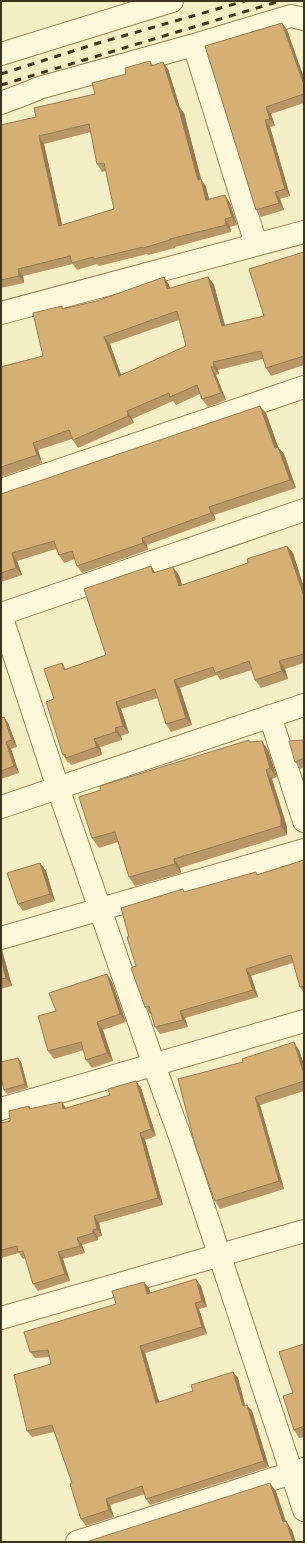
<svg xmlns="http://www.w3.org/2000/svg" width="305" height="1543" viewBox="0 0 305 1543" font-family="'PT Serif',serif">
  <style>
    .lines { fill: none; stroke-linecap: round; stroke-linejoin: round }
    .minor-casing { stroke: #918057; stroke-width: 24 }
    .minor { stroke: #fdf8d9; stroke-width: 22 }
    .rail { stroke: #3f341d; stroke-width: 3; stroke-dasharray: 7 7; stroke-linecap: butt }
    .wall { fill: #b89665; fill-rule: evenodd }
    .shaded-wall { fill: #967a52 }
    .building { fill: #d6af75; stroke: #967a52; fill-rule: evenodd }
  </style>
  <rect width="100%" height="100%" fill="#f4eec4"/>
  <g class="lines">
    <defs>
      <path id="minor" d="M194,45L256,244
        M1,54L172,1
        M1,103L30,92L39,88L194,45L291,16L304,19
        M1,313L304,232
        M1,490L304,387
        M1,614L304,510
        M1,615L58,788L154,1065L182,1142L304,1510
        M270,716L304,821
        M1,807L304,705
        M1,938L304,850
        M1,1109L304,1021
        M1,1318L304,1231
        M77,1542L304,1469"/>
    </defs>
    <use href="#minor" class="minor-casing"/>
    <use href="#minor" class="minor"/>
    <path class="rail" d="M1,74L95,44L245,1
      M1,85L280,1"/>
  </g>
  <path class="wall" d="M122,1H130L123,3Z
    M282,23L287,30L304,78V103L271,114L275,126L270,127L290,196L280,199L284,210L261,217L256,210L205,46Z
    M150,61L153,65L168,69L180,108L184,113L201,179L206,187L209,199L230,203L237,225L230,227L231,232L175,247V248L148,255L147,254L99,266L97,264L77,270L73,264L23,276L24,283L1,288V125L36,117L95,94L126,74ZM91,132L97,164L102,172L106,171L114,209L62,225L44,144Z
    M304,252V365L271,376L266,368L263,359L218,370L219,374L216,375L226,400L208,407L202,399L200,394L176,405L173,401L132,419L134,423L78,448L72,439L38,450L42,463L1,477V362L2,366L43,356L64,309L97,301L164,277L169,285L170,288L208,277L214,285L225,325L264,316ZM179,320L186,346L121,375L110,344Z
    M266,413L278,447L284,454L296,488L214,515L216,520L147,545L148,550L82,573L77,566L75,559L64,563L59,555L56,549L17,561L22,575L1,582V494Z
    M287,546L293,553L304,588V663L285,669L288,679L261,688L255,680L252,670L220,680L217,675L180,688L192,725L171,732L166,724L158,698L121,709L129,733L121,736L122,740L100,747L102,755L71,765L69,762L68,763L63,755L54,699L62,663L66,669L106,655L151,566L155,573L179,575L182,585L248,563Z
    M4,717L8,723L17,747L11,749L19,773L1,779V718Z
    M304,740V767L300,769L295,762Z
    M250,742L268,750L277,777L272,779L287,827V835L180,868L181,873L135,886L129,877L118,842L99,848L92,838Z
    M304,860V993L300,987L293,963L251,976L258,997L185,1018L188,1027L160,1034L155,1027L151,1014H150L145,1007L136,966L129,937L185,892L258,874Z
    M40,863L46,871L55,901L23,911L18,904Z
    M1,948L2,950L12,986L1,989Z
    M107,974L112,982L126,1022L103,1030L113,1061L92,1068L86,1060L84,1050L54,1059L48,1051L56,1011Z
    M299,1050L304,1065V1091L260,1105L284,1189L220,1209L215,1201L196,1148Z
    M18,1058L21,1062L28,1088L7,1094L4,1090Z
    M136,1081L141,1088L156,1136L145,1140L163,1205L99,1223L102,1236L98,1237V1240L82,1245L85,1253L63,1259L70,1281L38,1291L33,1284L26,1258L23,1259L19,1253L1,1258V1123L10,1121L29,1106L31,1109L62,1102L66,1108L110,1095Z
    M201,1286L207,1307L199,1309L207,1334L145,1353L159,1402L193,1391L233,1372L238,1378L245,1405L252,1411L269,1467L150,1505L146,1499L145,1494L110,1505L114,1517L86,1526L81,1519L72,1483L54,1432L32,1437L27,1431L51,1364L50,1357L35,1358L30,1352L116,1304L149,1288L150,1293Z
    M304,1344V1437L299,1438L294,1430L293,1393Z"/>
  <path class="shaded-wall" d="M282,23L287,30L304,78V85Z
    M163,62L168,69L180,108L184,113L201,179L206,187L211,207L206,200L198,180Z
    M266,107L271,114L275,126L270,119Z
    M265,120L270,127L290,196L285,189Z
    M39,136L44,144L64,233L59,226Z
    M275,192L280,199L284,210L279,203Z
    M225,195L230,203L237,225L232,217Z
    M225,219L230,227L231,232L226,225Z
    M18,269L23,276L24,283L19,276Z
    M164,277L169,285L172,297L167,289Z
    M208,277L214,285L227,334L222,326Z
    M104,337L110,344L124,384L119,376Z
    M213,362L218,370L219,374L214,367Z
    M211,367L216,375L226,400L221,393Z
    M260,406L266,413L281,455L275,448Z
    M127,411L132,419L134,423L128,416Z
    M33,443L38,450L42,463L37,455Z
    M278,447L284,454L296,488L290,480Z
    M209,507L214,515L216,520L211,513Z
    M142,538L147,545L148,550L143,543Z
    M287,546L293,553L304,588V596Z
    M12,553L17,561L22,575L16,568Z
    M151,566L156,574L153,573Z
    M173,567L179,575L185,594L179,586Z
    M279,661L285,669L288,679L282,671Z
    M174,680L180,688L192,725L186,718Z
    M116,702L121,709L129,733L123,726Z
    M4,717L8,723L17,747L12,740Z
    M115,728L121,736L122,740L116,732Z
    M94,739L100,747L102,755L97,747Z
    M262,741L268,750L277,777L270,768Z
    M6,742L11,749L19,773L14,766Z
    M266,770L272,779L287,827V835L281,826Z
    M174,859L180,868L181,873L175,864Z
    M40,863L46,871L55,901L50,894Z
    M1,948L2,950L12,986L6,978L1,958Z
    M246,969L251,976L258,997L253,990Z
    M107,974L112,982L126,1022L120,1014Z
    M180,1011L185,1018L188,1027L183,1020Z
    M97,1022L103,1030L113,1061L107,1053Z
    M294,1042L299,1050L304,1065V1074Z
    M18,1058L21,1062L28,1088L25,1084Z
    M136,1081L141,1088L156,1136L151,1129Z
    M255,1097L260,1105L284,1189L279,1181Z
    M62,1102L66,1109H63Z
    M140,1133L145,1140L163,1205L158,1198Z
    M94,1216L99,1223L102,1236L97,1229Z
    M93,1230L98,1237V1240L93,1233Z
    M77,1238L82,1245L85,1253L80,1246Z
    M58,1252L63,1259L70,1281L65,1274Z
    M196,1279L201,1286L207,1307L202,1301Z
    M144,1282L149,1288L152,1300L147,1294Z
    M195,1303L199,1309L207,1334L202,1327Z
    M140,1346L145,1353L161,1409L156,1403Z
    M233,1372L238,1378L247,1413L243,1406Z
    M247,1405L252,1411L269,1467L264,1461Z
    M270,1483L276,1491L289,1531L283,1522Z
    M106,1499L110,1505L114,1517L109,1510Z
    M286,1521L292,1530L296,1542H293Z"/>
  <path class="building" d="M282,23L304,85V94L266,107L270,119L265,120L285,189L275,192L279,203L256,210L205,46Z
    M150,61L151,66L163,62L177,106H178L198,180L201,179L206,200L225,195L232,217L225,219L226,225L170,239V240L143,248V247L94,259L93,257L72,263L70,256L18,269L19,276L1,280V125L36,117L34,108L95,94L92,83L126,74L125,68ZM89,124L97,164L104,163L114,209L59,226L39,136Z
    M304,252V356L266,368L261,351L213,362L214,367H211L221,393L202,399L197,385L170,397L169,393L127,411L128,416L73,440L69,430L33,443L37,455L1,467V367L43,356L33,313L62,306V309L97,301L164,277L167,289L208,277L222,326L264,316L249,269ZM177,311L186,346L119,376L104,337Z
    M260,406L275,448L278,447L290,480L209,507L211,513L142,538L143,543L77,566L72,551L59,555L54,541L12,553L16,568L1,573V494Z
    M287,546L304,596V654L279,661L282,671L255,680L249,661L215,673L213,667L174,680L186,718L166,724L155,689L116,702L123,726L115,728L116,732L94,739L97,747L66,758L65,754L63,755L46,702L54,699L44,669L62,663L64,670L106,655L84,589L151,566L153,573L173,567L179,586L248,563L247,559Z
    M4,717L12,740L6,742L14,766L1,771V718Z
    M249,740V742L262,741L270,768L266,770L281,818V826L174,859L175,864L129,877L115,832L92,838L79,797L101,790L100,786Z
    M304,740V758L295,762L289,741Z
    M304,860V986L300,987L291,955L246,969L253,990L180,1011L183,1020L155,1027L149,1006L145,1007L131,968L136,966L127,937H129L121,908L183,889L184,892L256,872L257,875Z
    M40,863L50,894L18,904L7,873Z
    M1,958L6,978L1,979Z
    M107,974L120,1014L97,1022L107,1053L86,1060L81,1042L48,1051L38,1016L56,1011L49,993Z
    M294,1042L304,1074V1081L255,1097L279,1181L215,1201L196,1148L178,1079L243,1062L242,1059Z
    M18,1058L25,1084L4,1090L1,1077V1062Z
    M136,1081L151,1129L140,1133L158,1198L94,1216L97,1229L93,1230V1233L77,1238L80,1246L58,1252L65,1274L33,1284L23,1251L18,1252L17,1246L1,1250V1123L10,1121L9,1111L29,1106V1109L62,1102L63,1109L110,1095L108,1089Z
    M196,1279L202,1301L195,1303L202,1327L140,1346L156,1403L193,1391L191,1385L233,1372L243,1406L247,1405L264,1461L146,1499L142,1486L106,1499L109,1510L81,1519L70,1484L72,1483L52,1425L27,1431L14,1375L51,1364L48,1350L30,1352L24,1332L116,1304L112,1291L144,1282L147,1294Z
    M304,1344V1426L294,1430L283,1396L293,1393L279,1352Z
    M270,1483L283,1522L286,1521L293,1542H86Z"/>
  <rect width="305" height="1543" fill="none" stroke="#3f341d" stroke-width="4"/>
</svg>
